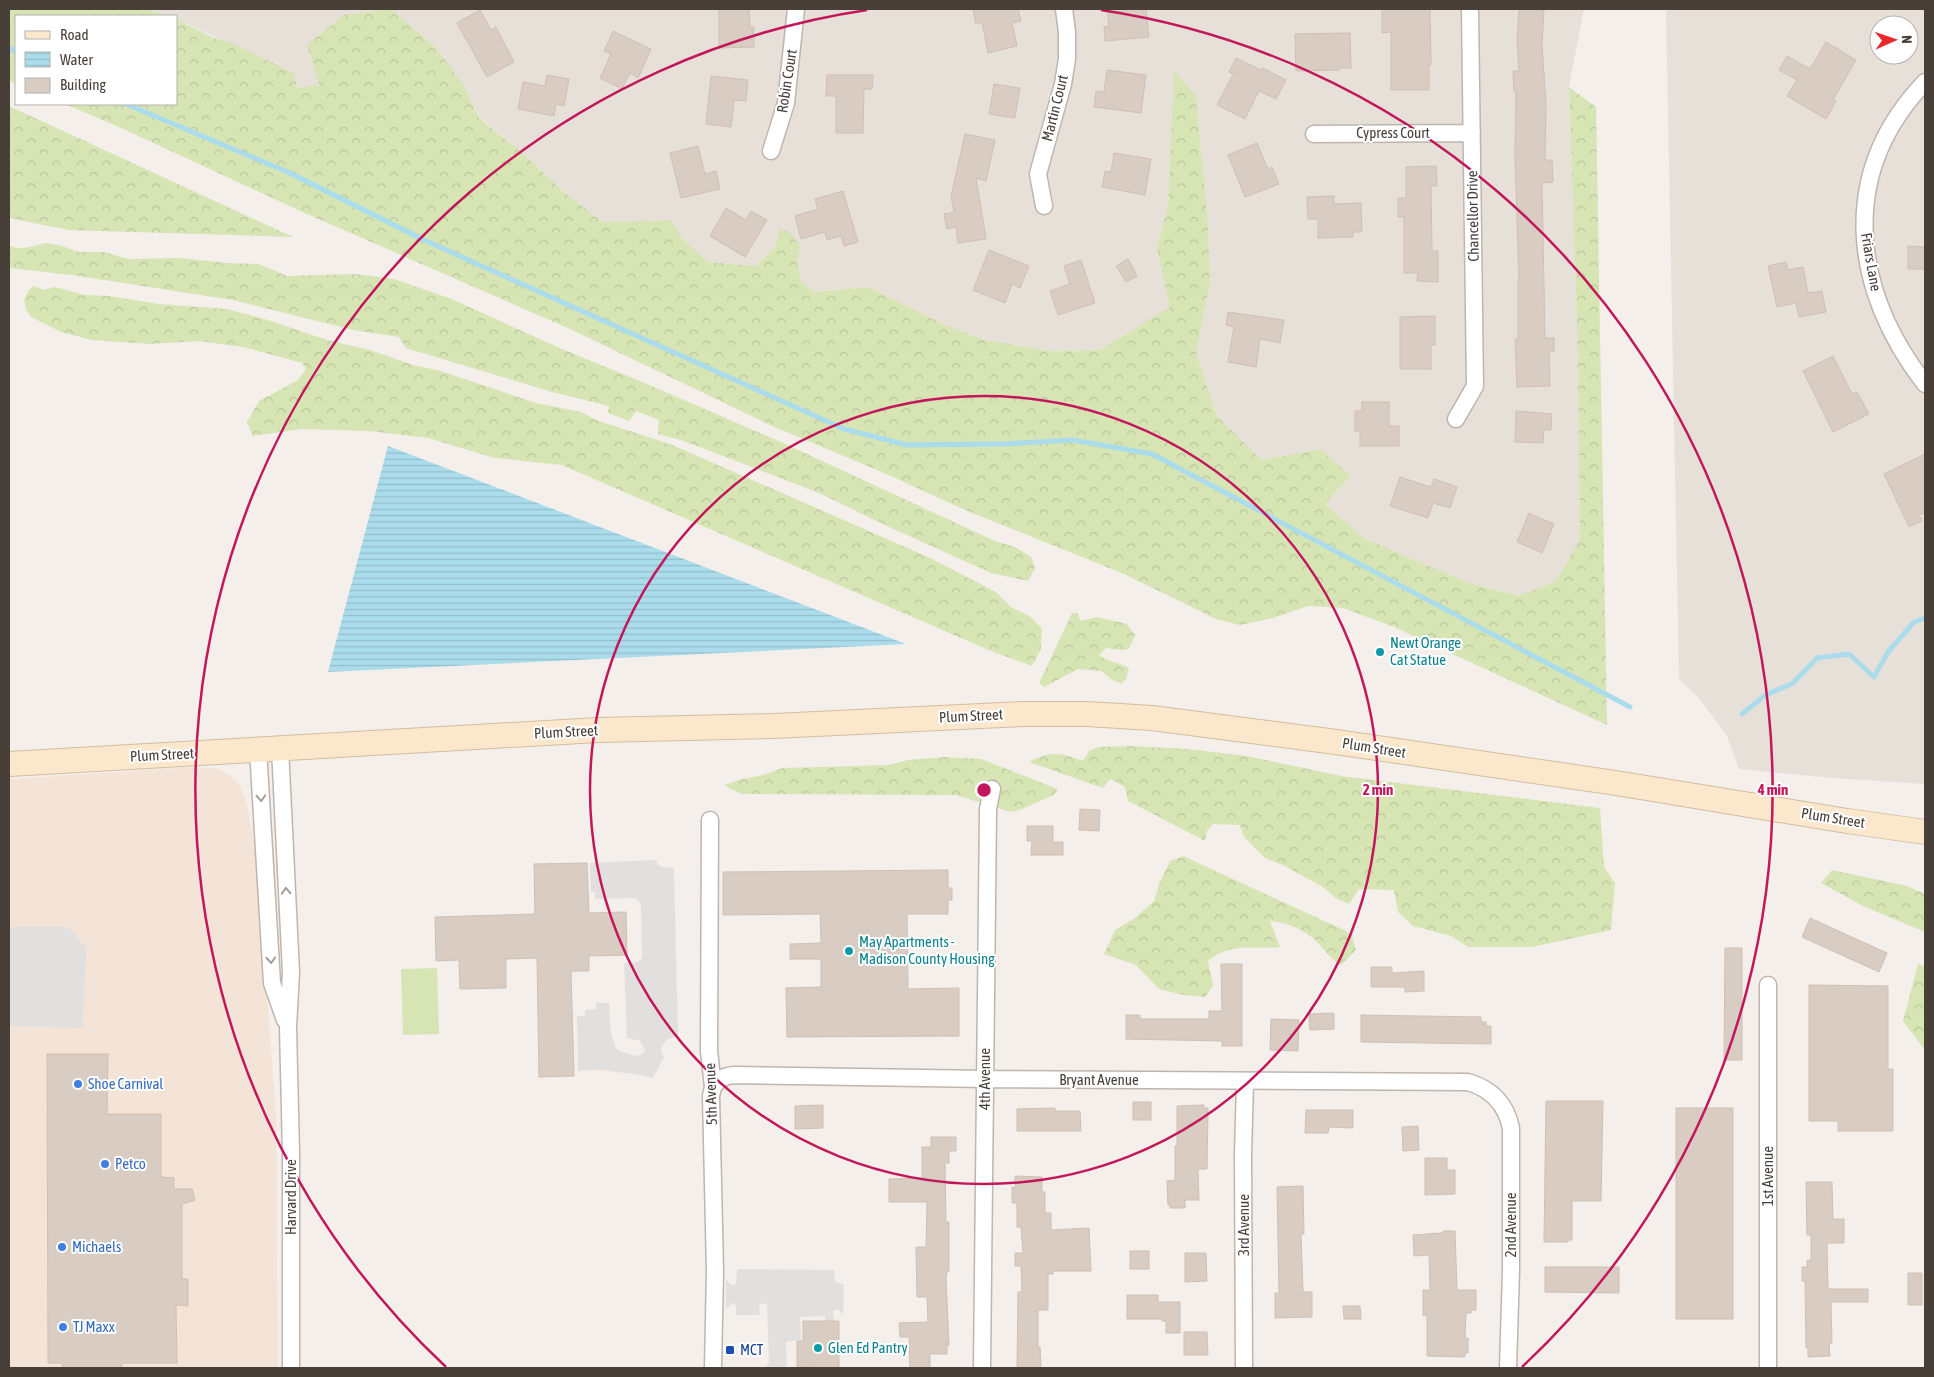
<svg xmlns="http://www.w3.org/2000/svg" width="1934" height="1377" viewBox="0 0 1934 1377" font-family="'Asap Condensed',sans-serif">
  <style>
    .residential { fill: #e7e0d8; fill-rule: evenodd }
    .commercial { fill: #f4e3d7 }
    .forest { fill: url(#forest-crowns) }
    .pitch { fill: #d7e5b5 }
    .parking { fill: #e2e0de }
    .water { fill: url(#water-rules) }
    .lines { fill: none; stroke-linecap: round; stroke-linejoin: round }
    .stream { stroke: #abdcec; stroke-width: 5 }
    .building { fill: #d8ccc3; stroke: #cfc0b3 }
    .street-casing { stroke: #bfb5ad; stroke-width: 19 }
    .secondary-casing { stroke: #d3bd9e; stroke-width: 26 }
    .street { stroke: #fff; stroke-width: 16 }
    .secondary { stroke: #fbe8cc; stroke-width: 24 }
    .oneway { stroke: #a39f9c }
    .ring { fill: none; stroke: #c2185b; stroke-width: 2.5 }
    .culture-dot { fill: #0f9aa8; stroke: #fff; stroke-width: 2 }
    .shop-dot { fill: #3f7fe0; stroke: #fff; stroke-width: 2 }
    .transit-dot { fill: #1a4fb4; stroke: #fff; stroke-width: 2 }
    .labels { text-anchor: middle; stroke-width: 4; stroke-linejoin: round; paint-order: stroke }
    .street-label { font-size: 15px; fill: #473f38; stroke: #fff }
    .culture-label { font-size: 15px; fill: #0d838f; stroke: #fff; text-anchor: start }
    .shop-label { font-size: 15px; fill: #366cbe; stroke: #fff; text-anchor: start }
    .transit-label { font-size: 15px; fill: #164399; stroke: #fff; text-anchor: start }
    .centre { fill: #c2185b; stroke: #fff; stroke-width: 2.5 }
    .ring-label { font-size: 15px; text-anchor: middle; font-weight: bold; fill: #c2185b; stroke: #fff; stroke-width: 4; stroke-linejoin: round; paint-order: stroke }
  </style>
  <defs>
    <pattern id="forest-crowns" width="20" height="18" patternUnits="userSpaceOnUse" patternTransform="scale(1.25)"><rect width="20" height="18" fill="#d7e5b5"/><path d="M2 6a3 3 0 1 1 6 0M12 15a3 3 0 1 1 6 0" fill="none" stroke="#bac69c"/></pattern>
    <pattern id="water-rules" width="6" height="5" patternUnits="userSpaceOnUse" patternTransform="scale(1.25)"><rect width="6" height="5" fill="#abdcec"/><path d="M0 2.5h6" fill="none" stroke="#94becb"/></pattern>
  </defs>
  <rect width="100%" height="100%" fill="#f4efea"/>
  <path class="residential" d="M145,9H1584L1569,87L1577,319L1580,539L1556,581L1519,596L1466,582L1364,538L1325,504L1351,476L1320,449L1262,460L1217,416L1196,353L1210,283L1208,223L1196,95L1174,72L1168,205L1157,249L1171,307L1100,350L1051,351L985,340L943,324L869,287L814,292L801,281L797,262L800,247L776,246L756,266L708,262L682,238L670,220L603,222L571,198L521,152L479,117L463,84L344,15L308,45L319,85L296,88L294,73L176,19V16H170Z
    M1666,9H1925V784L1832,778L1739,769L1727,736L1699,698L1679,679ZM1879,25H1909V55H1879Z"/>
  <path class="commercial" d="M197,767L218,769L231,776L240,786L246,801L256,853L276,1115L278,1368H9V779Z"/>
  <path class="forest" d="M9,9H145L170,16H16V84L9,80Z
    M391,9L435,47L463,84L479,118L521,152L571,198L603,222L671,220L682,238L708,262L756,266L776,246L779,230L790,232L800,247L797,262L801,281L814,292L869,287L943,324L985,340L1051,351L1100,350L1170,307L1157,249L1168,205L1174,71L1196,95L1208,223L1210,283L1196,353L1217,416L1262,460L1320,449L1351,476L1325,504L1364,538L1466,582L1519,596L1556,581L1580,539L1577,319L1569,87L1596,107L1607,725L1394,627L1343,608L1308,606L1273,618L1240,625L1216,619L1124,574L965,510L891,476L770,425L570,329L298,210L119,127L65,104H176V19L214,38L232,43L294,73L297,88L319,85L307,45L344,15Z
    M9,106L293,237L69,230L9,218Z
    M45,243L59,245L79,252H105L128,259L181,258L226,263L259,264L287,276L354,274L394,279L449,298L562,349L640,381L781,442L995,541L1015,547L1031,557L1035,568L1028,581L991,573L889,527L819,493L684,441L658,434L659,420L636,411L629,421L608,413L609,406L552,392L406,348L399,337L353,330L233,300L72,275L9,268V246C22,250 32,247 45,243Z
    M34,286L43,290L55,287L85,295L109,296L159,304L227,309L268,320L327,340L370,350L413,365L437,370L536,403L581,412L596,420L670,444L928,557L996,592L1011,607L1031,617L1042,629L1041,649L1032,666L991,651L562,465L495,458L428,438L369,431L302,429L253,436L247,422L259,401L298,380L306,369L302,363L243,347L199,341L150,344L92,340L61,332L31,317L26,309L24,300L29,290Z
    M1072,613H1077L1081,621L1097,617L1127,624L1135,635L1129,649L1120,650L1106,648L1099,655C1109,663 1119,662 1129,668L1126,679L1121,684L1111,679L1101,671L1078,669L1044,687L1039,683Z
    M1130,746L1189,749L1247,756L1341,776L1600,808L1604,867L1615,883L1611,930L1532,947H1468L1451,936L1413,926L1398,912L1394,890L1359,889L1349,904L1337,899L1323,887L1283,865L1265,858L1244,837L1240,825L1213,824L1207,831L1205,841L1128,801L1125,787L1110,779L1103,788L1029,762C1050,750 1062,753 1083,761L1089,751L1098,747Z
    M945,757L981,759L1058,789L1054,795L1022,809L1011,812L956,795L741,794L724,785L742,779L759,776L783,768L889,765L908,760Z
    M1183,856L1346,931L1352,936L1356,950L1341,965C1330,959 1325,950 1316,941C1303,929 1288,923 1270,921L1280,947C1251,950 1233,941 1208,961L1213,986L1205,997L1184,995L1159,989L1136,965L1104,954L1115,930L1135,918L1154,901L1160,882L1170,861Z
    M1832,870L1907,886L1925,894V932L1865,907L1821,883Z
    M1918,964L1925,967V1050L1903,1021Z"/>
  <path class="pitch" d="M437,968L439,1034L403,1035L401,969Z"/>
  <path class="parking" d="M656,860L658,865L662,867L674,868L678,1036L667,1039L662,1046L661,1052L664,1057L653,1078L635,1074L598,1070L578,1071L577,1016H585V1010L596,1009V1003H609L611,1034L616,1048L621,1052L637,1056L641,1055L645,1051L640,1041L627,1038L624,963L637,962L642,958L641,904L635,898L595,899V892H591L590,863Z
    M9,927H69L86,948L83,1028L9,1026Z
    M737,1269L834,1270L835,1282L844,1284L843,1315L838,1309L833,1311L834,1321H825V1316L800,1317L801,1340L786,1342L787,1368H765L769,1362L767,1305L763,1303L759,1305L760,1315H736V1306L733,1303L726,1309V1280L732,1285L736,1284Z"/>
  <path class="water" d="M388,446L443,467L906,644L328,672Z"/>
  <g class="lines">
    <path class="stream" d="M9,48L16,52
      M126,104L290,173L424,240L844,429L907,445L1004,444L1073,440L1152,454L1630,707
      M1742,714L1764,696L1793,683L1817,658L1849,654L1874,677L1888,652L1914,622L1925,618"/>
  </g>
  <path class="building" d="M719,9H749L750,27H754V47L719,48Z
    M973,9H1018L1021,21L1012,23L1017,46L988,53L982,22L976,24Z
    M1107,9H1146L1149,37L1105,41L1104,27L1109,26Z
    M1382,9H1430L1431,65H1429V90H1391V32L1382,33Z
    M1519,9L1544,10L1542,44L1546,104L1545,160H1552L1553,182L1542,183L1545,338H1554V352H1549L1550,386L1517,387L1515,339H1518V280H1519L1515,155L1516,91H1514L1513,71H1519L1517,39Z
    M480,10L491,30L496,27L514,62L487,77L457,23Z
    M613,31L651,49L638,78L630,73L622,89L600,78L611,54L604,51Z
    M1350,33L1351,68H1339V70L1296,71L1295,34Z
    M1826,42L1856,60L1833,100L1836,101L1826,119L1787,96L1797,80L1779,70L1787,56L1810,69Z
    M1236,58L1261,70L1263,68L1286,80L1276,99L1259,91L1245,119L1217,105L1233,74L1229,72Z
    M1107,70L1146,75L1141,113L1094,107L1096,91L1104,92Z
    M547,75L569,79L564,106L556,104L554,116L518,109L523,82L545,86Z
    M827,75H873L872,89H864L863,133H836V96H826Z
    M711,76L748,80L746,101L734,100L731,127L706,124Z
    M994,84L1020,88L1015,118L989,114Z
    M965,134L995,140L986,181L976,178L986,239L958,243L956,227L947,229L944,214L954,212L951,196Z
    M1257,143L1268,169L1272,167L1279,184L1245,197L1228,155Z
    M698,146L705,174L716,171L720,189L681,198L670,153Z
    M1114,153L1151,159L1145,195L1102,187L1105,171L1111,172Z
    M1436,166L1437,186H1431L1432,251H1438V282L1417,281L1418,273H1404V217H1398V198H1406V167Z
    M843,191L858,242L844,246L841,236L827,240L825,232L801,239L795,216L818,209L815,199Z
    M1334,196V204L1361,203L1362,232H1353V237L1318,238V219H1308L1307,197Z
    M726,208L746,220L751,211L767,220L745,257L710,236Z
    M1908,246L1925,247V269H1908Z
    M989,250L1029,266L1020,288L1012,284L1005,303L973,290Z
    M1128,259L1137,276L1126,282L1116,266Z
    M1081,260L1095,303L1058,315L1050,291L1070,284L1064,266Z
    M1786,262L1788,270L1803,267L1808,293L1822,291L1826,312L1799,317L1796,303L1777,307L1768,266Z
    M1228,312L1284,320L1280,343L1260,339L1256,367L1228,362L1234,327L1226,325Z
    M1435,316V345H1431V369H1400V317Z
    M1833,356L1852,394L1857,392L1869,414L1833,432L1803,371Z
    M1362,402H1389V426H1399V446H1360V431H1355V411H1362Z
    M1516,411L1552,414L1551,430H1544L1543,443L1515,442Z
    M1925,454V513L1919,515L1922,521L1909,527L1884,474Z
    M1400,477L1431,487L1434,479L1457,487L1450,508L1433,503L1428,518L1390,506Z
    M1529,513L1554,524L1542,553L1517,542Z
    M1080,809L1100,810L1099,831L1079,830Z
    M1027,826H1053V842H1063V855H1031L1032,841H1027Z
    M587,863L589,913L626,912L627,955L589,956V971H571L574,1076L539,1077L537,958L506,959V988L460,989L459,960L436,961L435,917L535,914L534,864Z
    M948,870V888H952V900H948V914H907L908,989L959,988V1036L787,1037L786,988L821,987V959H790V944L821,943L820,914L723,915V872Z
    M1810,918L1887,953L1879,972L1802,937Z
    M1725,948H1742V1060H1724Z
    M1221,964H1242V1046H1222V1041L1126,1039V1015H1140V1019H1209V1011H1222Z
    M1371,967H1392V973L1424,971V991L1405,992V987H1371Z
    M1809,985L1888,986V1069H1893V1131H1838V1121H1809Z
    M1334,1013V1029L1310,1030L1309,1014Z
    M1361,1015L1481,1017V1022H1486V1026H1491V1044L1361,1042Z
    M1271,1019L1299,1020L1298,1051L1270,1050Z
    M47,1054H108L107,1114H161V1177L174,1178V1189H192L195,1200L182,1204V1279H188V1306L176,1305L177,1363H122V1368H62V1363H48Z
    M1546,1101H1603L1601,1201H1572V1240H1568V1242H1544Z
    M1133,1102H1151V1120H1133Z
    M823,1105V1128L795,1129V1106Z
    M1204,1105V1108H1208L1207,1169H1198L1199,1200H1185V1208H1170V1205H1168L1167,1181L1175,1180V1146H1177V1106Z
    M1055,1108V1111H1080L1081,1131H1017V1109Z
    M1676,1108H1733V1319H1676Z
    M1306,1110H1353V1128L1329,1127L1328,1133H1305Z
    M1418,1126L1419,1150L1403,1151L1402,1127Z
    M931,1137H956V1151H949V1163H945L946,1222H949V1271H947L946,1278L949,1345H947V1354H930V1368H910L909,1337H900L899,1323L928,1322L927,1297H917L916,1247H926L927,1202H889V1179L922,1178V1147H931Z
    M1425,1158H1447V1170H1455V1194L1425,1195Z
    M1015,1176L1042,1177V1192H1045V1213H1051V1230L1089,1228L1091,1271H1053V1274H1048V1310H1038V1347H1040L1041,1368H1017L1018,1292H1022L1021,1266H1015V1253H1023L1021,1227H1017V1203H1012V1187L1015,1188Z
    M1806,1182H1832L1833,1219H1844V1243H1827L1828,1289H1868V1302H1831L1832,1343L1829,1344L1830,1356L1808,1357V1348H1806L1805,1281H1802V1267H1807V1260H1811V1235H1807Z
    M1303,1186L1304,1234H1301L1303,1292H1312V1317L1275,1318V1293H1279L1277,1187Z
    M1444,1231H1455L1457,1290H1476V1310H1471V1313H1466L1465,1338H1468V1353H1465V1357L1427,1356V1315L1423,1316V1290H1430L1429,1255L1414,1256L1413,1235L1442,1233Z
    M1130,1251H1149V1269H1130Z
    M1185,1253H1206L1207,1281L1185,1282Z
    M1545,1267H1619V1293L1545,1292Z
    M1908,1273H1922V1305H1908Z
    M1127,1295H1158V1302H1180V1333H1166V1321H1162V1319H1127Z
    M1343,1306H1360L1361,1319H1344Z
    M803,1321H839V1368L797,1367V1341H803Z
    M1184,1332H1207L1208,1355H1184Z"/>
  <g class="lines">
    <defs>
      <path id="street" d="M1925,82C1837,174 1852,290 1925,384
        M1314,134L1472,133
        M771,151L786,103L796,9
        M1044,206L1038,174L1063,84L1067,59V32L1064,9
        M1456,419L1475,386L1470,9
        M280,748L291,973L288,1027L291,1153V1368
        M258,749L272,983L285,1020
        M710,820L709,1051L713,1087L711,1096L715,1271L713,1368
        M1768,985V1368
        M713,1087C719,1079 724,1076 734,1075L986,1079L1468,1082C1492,1089 1506,1104 1511,1128V1270L1508,1368
        M982,1368L988,809L992,789
        M1244,1368L1243,1154L1245,1082"/>
      <path id="secondary" d="M9,764L598,730L774,726L1022,714H1087L1152,718L1336,742L1616,783L1847,821L1925,832"/>
    </defs>
    <use href="#street" class="street-casing"/>
    <use href="#secondary" class="secondary-casing"/>
    <use href="#street" class="street"/>
    <use href="#secondary" class="secondary"/>
  </g>
  <defs><path id="oneway-chevron" d="M-2-3.5L2.5 0L-2 3.5" fill="none" stroke-width="1.6" stroke-linecap="round" stroke-linejoin="round" transform="scale(1.25)"/></defs>
  <g class="oneway">
    <use href="#oneway-chevron" transform="translate(261 798) rotate(87)"/>
    <use href="#oneway-chevron" transform="translate(286 891) rotate(-93)"/>
    <use href="#oneway-chevron" transform="translate(271 960) rotate(87)"/>
  </g>
  <g class="ring">
    <circle cx="984" cy="790" r="394"/>
    <path d="M446 1367A789 789 0 0 1 867 10M1101 10A789 789 0 0 1 1522 1367"/>
  </g>
  <g class="culture-dot">
    <circle cx="1380" cy="652" r="5"/>
    <circle cx="849" cy="951" r="5"/>
    <circle cx="818" cy="1348" r="5"/>
  </g>
  <g class="shop-dot">
    <circle cx="78" cy="1084" r="5"/>
    <circle cx="105" cy="1164" r="5"/>
    <circle cx="62" cy="1247" r="5"/>
    <circle cx="63" cy="1327" r="5"/>
  </g>
  <rect class="transit-dot" x="725" y="1345" width="10" height="10" rx="2.5"/>
  <g class="labels">
    <g class="street-label">
      <text transform="translate(787 81) rotate(-81)" y="5">Robin Court</text>
      <text transform="translate(1055 108) rotate(-76)" y="5">Martin Court</text>
      <text x="1393" y="138">Cypress Court</text>
      <text transform="translate(1473 216) rotate(-91)" y="5">Chancellor Drive</text>
      <text transform="translate(1871 262) rotate(80)" y="5">Friars Lane</text>
      <text transform="translate(971 716) rotate(-3)" y="5">Plum Street</text>
      <text transform="translate(566 732) rotate(-3)" y="5">Plum Street</text>
      <text transform="translate(1374 748) rotate(9)" y="5">Plum Street</text>
      <text transform="translate(162 755) rotate(-3)" y="5">Plum Street</text>
      <text transform="translate(1833 818) rotate(9)" y="5">Plum Street</text>
      <text transform="translate(985 1079) rotate(-90)" y="5">4th Avenue</text>
      <text x="1099" y="1085">Bryant Avenue</text>
      <text transform="translate(711 1094) rotate(-92)" y="5">5th Avenue</text>
      <text transform="translate(1768 1176) rotate(-90)" y="5">1st Avenue</text>
      <text transform="translate(291 1197) rotate(-90)" y="5">Harvard Drive</text>
      <text transform="translate(1244 1225) rotate(-90)" y="5">3rd Avenue</text>
      <text transform="translate(1511 1225) rotate(-90)" y="5">2nd Avenue</text>
    </g>
    <g class="culture-label">
      <text x="1390" y="648">Newt Orange<tspan x="1390" dy="17">Cat Statue</tspan></text>
      <text x="859" y="947">May Apartments -<tspan x="859" dy="17">Madison County Housing</tspan></text>
      <text x="828" y="1353">Glen Ed Pantry</text>
    </g>
    <g class="shop-label">
      <text x="88" y="1089">Shoe Carnival</text>
      <text x="115" y="1169">Petco</text>
      <text x="72" y="1252">Michaels</text>
      <text x="73" y="1332">TJ Maxx</text>
    </g>
    <g class="transit-label">
      <text x="740" y="1355">MCT</text>
    </g>
  </g>
  <circle cx="984" cy="790" r="8" class="centre"/>
  <g class="ring-label">
    <text x="1378" y="795">2 min</text>
    <text x="1773" y="795">4 min</text>
  </g>
  <rect width="1934" height="1377" fill="none" stroke="#473f38" stroke-width="20"/>
  <rect x="15" y="15" width="162" height="90" fill="#ffffff" stroke="#b5b2af"/>
  <rect x="25" y="31" width="25" height="8" fill="#fbe8cc" stroke="#b5b2af"/>
  <text x="60" y="40" font-size="15" fill="#473f38">Road</text>
  <rect x="25" y="52" width="25" height="15" fill="url(#water-rules)" stroke="#b5b2af"/>
  <text x="60" y="65" font-size="15" fill="#473f38">Water</text>
  <rect x="25" y="78" width="25" height="15" fill="#d8ccc3" stroke="#b5b2af"/>
  <text x="60" y="90" font-size="15" fill="#473f38">Building</text>
  <g transform="translate(1894 40) rotate(88)"><circle r="24" fill="#ffffff" stroke="#b5b2af"/>
  <path d="M0-4L9 19L0 12L-9 19Z" fill="#eb292c"/>
  <text y="-8" font-size="14" font-weight="bold" text-anchor="middle" fill="#473f38">N</text>
  </g>
</svg>
